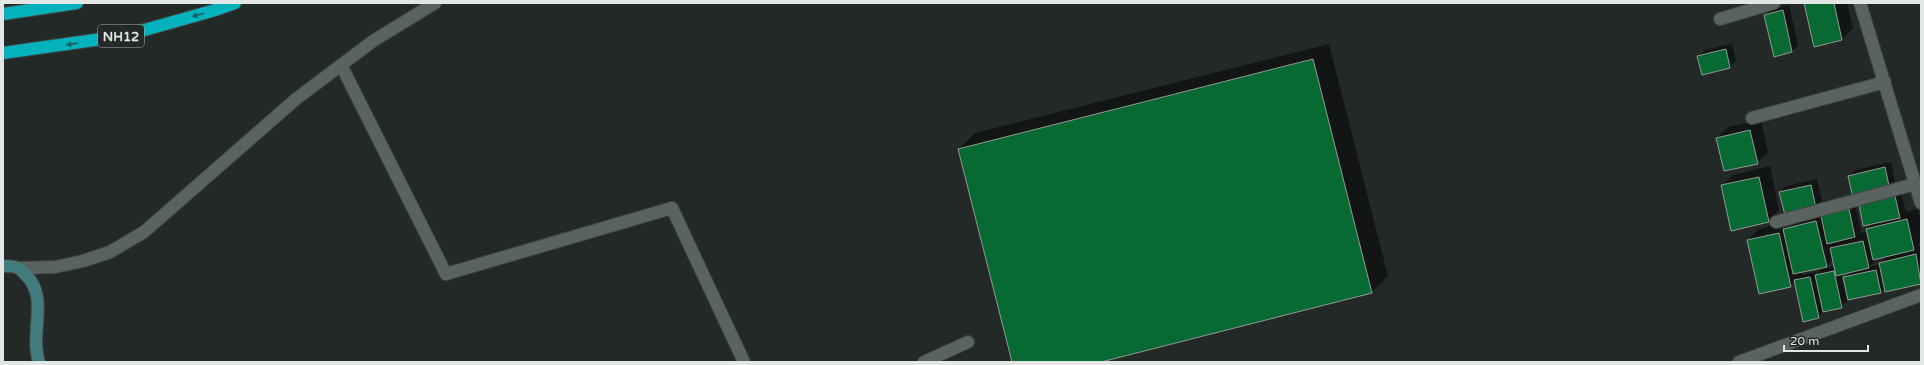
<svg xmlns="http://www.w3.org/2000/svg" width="1924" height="365" viewBox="0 0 1924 365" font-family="'Varela Round',sans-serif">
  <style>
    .shadow { fill: #0007; fill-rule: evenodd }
    .building { fill: #076a32; stroke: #949a95 }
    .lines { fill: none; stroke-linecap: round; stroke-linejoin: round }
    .lane-casing { stroke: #3f4543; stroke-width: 14 }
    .street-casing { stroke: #3f4543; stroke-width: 14 }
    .secondary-casing { stroke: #3f4543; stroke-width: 14 }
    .highway-casing { stroke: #3f4543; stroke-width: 14 }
    .lane { stroke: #5b6361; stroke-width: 12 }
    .street { stroke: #5b6361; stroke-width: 12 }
    .secondary { stroke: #417b7d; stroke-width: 12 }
    .highway { stroke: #03b2bd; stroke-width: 12 }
    .oneway { fill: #166063 }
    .labels { text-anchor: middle; stroke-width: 3.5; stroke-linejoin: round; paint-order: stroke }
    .shield { fill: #222927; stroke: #a8aeac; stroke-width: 1 }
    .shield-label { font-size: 13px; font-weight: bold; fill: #e2e7e5 }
  </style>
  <rect width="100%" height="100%" fill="#222927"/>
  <path class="shadow" d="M1805,3H1847L1853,28L1842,39Z
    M1789,5L1798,45L1792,51L1765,15L1771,9Z
    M1329,44L1388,276L1372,292L1097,362H1013L959,149L975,133Z
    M1732,44L1736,61L1730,67L1699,56L1705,50Z
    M1761,120L1768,152L1757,163L1717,138L1728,127Z
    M1891,162L1895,183L1889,189L1849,176L1855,170Z
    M1770,166L1779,210L1768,221L1722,186L1733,175Z
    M1817,179L1822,201L1816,207L1780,192L1786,186Z
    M1901,191L1906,212L1918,209L1921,222V242L1917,246L1921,245V283L1886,291L1885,287L1881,292L1849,299L1844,277L1850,272L1841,274L1847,301L1841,307L1824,311L1818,317L1796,280L1790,286L1748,240L1759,229L1855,204L1861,231L1858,234L1868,231L1867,229L1873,223L1860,205ZM1888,255L1880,263V265L1869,267L1879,257ZM1833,259L1835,266L1822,269L1816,275V272L1802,275L1801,271L1826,266Z"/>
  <path class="building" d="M1804,3H1834L1842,40L1814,47Z
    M1783,10L1792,52L1774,57L1764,15Z
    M1726,49L1730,68L1702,75L1697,56Z
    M1313,59L1372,293L1101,362H1012L958,149Z
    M1750,130L1758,164L1724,171L1716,138Z
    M1885,167L1890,190L1853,198L1848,176Z
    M1759,177L1769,222L1731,231L1721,185Z
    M1811,185L1816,208L1785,215L1779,192Z
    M1895,196L1900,218L1863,226L1859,204Z
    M1849,209L1855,237L1827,244L1821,216Z
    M1907,219L1914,250L1873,260L1866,229Z
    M1816,221L1827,267L1793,274L1783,229Z
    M1779,233L1791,287L1759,294L1747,240Z
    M1863,241L1869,268L1836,276L1830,248Z
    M1916,254L1921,284L1885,292L1879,263Z
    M1876,270L1881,293L1848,300L1843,277Z
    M1834,271L1842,308L1823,312L1815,275Z
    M1810,277L1819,318L1803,322L1794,280Z"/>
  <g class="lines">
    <defs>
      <path id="lane" d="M19,268L55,267L83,261L110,252L144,232L296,99L373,41L435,3"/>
      <path id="street" d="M1860,3L1921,203
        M1720,19L1774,3
        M341,65L446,274L672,208L744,362
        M1752,118L1885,82
        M1776,222L1915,184
        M924,362L968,342
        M1739,362L1921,295"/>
      <path id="secondary" d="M3,266C8,266 14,266 18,268C21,269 23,272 25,274C50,297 29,333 39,362"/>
      <path id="highway" d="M3,14L77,3
        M3,53L123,36L212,11L235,3"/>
    </defs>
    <use href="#lane" class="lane-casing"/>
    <use href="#street" class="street-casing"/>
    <use href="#secondary" class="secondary-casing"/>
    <use href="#highway" class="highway-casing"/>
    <use href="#lane" class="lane"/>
    <use href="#street" class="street"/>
    <use href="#secondary" class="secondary"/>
    <use href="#highway" class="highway"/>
  </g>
  <defs><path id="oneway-solid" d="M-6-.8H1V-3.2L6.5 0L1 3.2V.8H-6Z"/></defs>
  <g class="oneway">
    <use href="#oneway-solid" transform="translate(198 15) rotate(164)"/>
    <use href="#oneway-solid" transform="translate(72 44) rotate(171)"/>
  </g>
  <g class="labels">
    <rect class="shield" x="98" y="25" width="46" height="22" rx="3"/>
    <g class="shield-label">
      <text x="121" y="41">NH12</text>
    </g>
  </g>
  <rect width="1924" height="365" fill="none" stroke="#e2e7e5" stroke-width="8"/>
  <path d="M1784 345v6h84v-6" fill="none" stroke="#e2e7e5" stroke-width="2"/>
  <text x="1790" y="345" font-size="12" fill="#e2e7e5" stroke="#222927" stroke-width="3" paint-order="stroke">20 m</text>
</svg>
